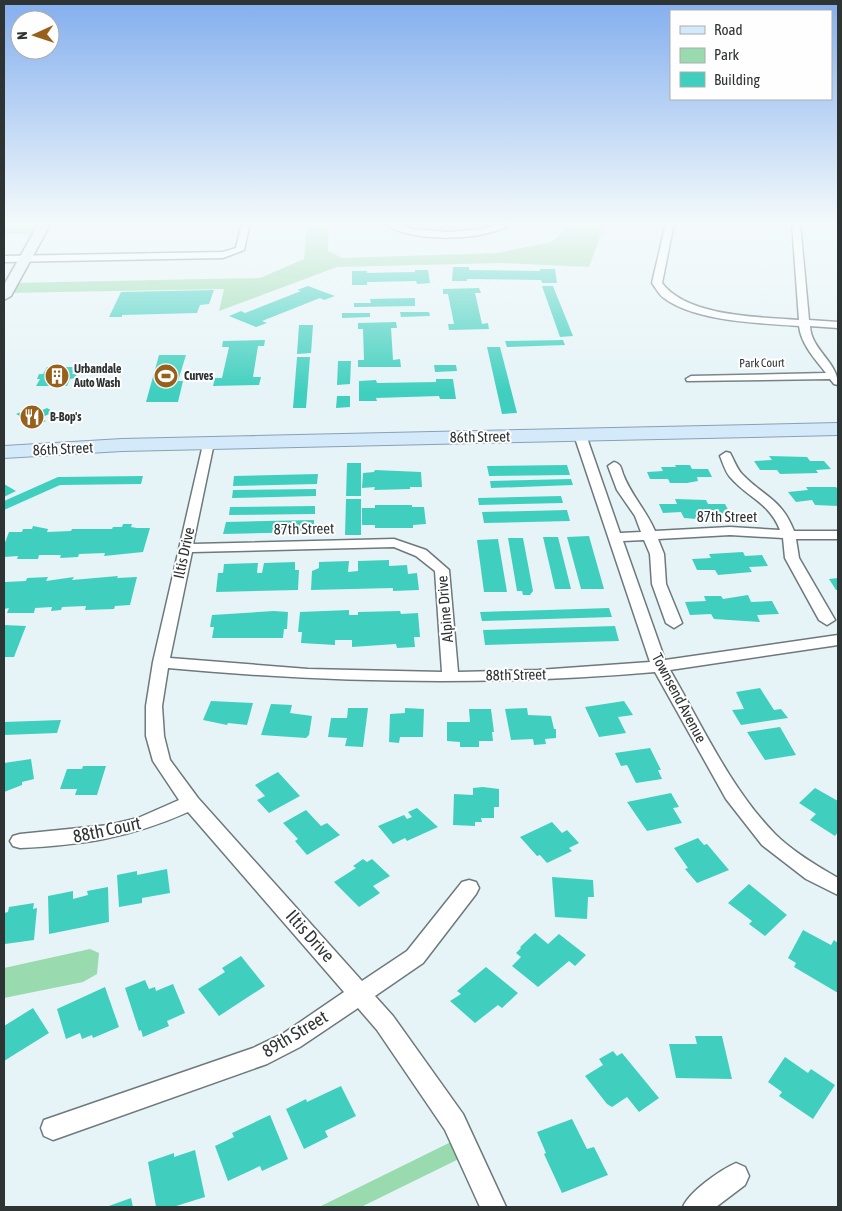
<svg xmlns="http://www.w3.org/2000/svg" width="842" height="1211" viewBox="0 0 842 1211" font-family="'Asap Condensed',sans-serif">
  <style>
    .green { fill: #99dbaf }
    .building { fill: #40cfbe }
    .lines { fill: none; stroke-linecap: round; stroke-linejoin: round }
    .minor-casing { stroke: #6d797c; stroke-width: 3 }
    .secondary-casing { stroke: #6d797c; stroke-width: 3 }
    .primary-casing { stroke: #88a1b4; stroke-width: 2 }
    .minor { fill: #fff; fill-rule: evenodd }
    .secondary { fill: #eaf4fd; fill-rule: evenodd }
    .primary { fill: #d4eafb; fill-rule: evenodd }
    .labels { text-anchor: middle; stroke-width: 4; stroke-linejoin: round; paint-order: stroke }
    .far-street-label { font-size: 12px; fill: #2e3334; stroke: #fefefe }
    .far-poi-label { font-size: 12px; font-weight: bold; fill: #2e3334; stroke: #fefefe; text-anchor: start }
    .street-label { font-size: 15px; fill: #2e3334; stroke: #fefefe }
    .near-street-label { font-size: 18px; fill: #2e3334; stroke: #fefefe }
  </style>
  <rect width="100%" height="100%" fill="#e6f4f7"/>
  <path class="green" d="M4,223H45L38,234H4Z
    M307,223H329L328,251L342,258L497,253L551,242L562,233L568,223H605L589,267L500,263L337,267L219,311L224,289L5,293L11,283L260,278L304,259Z
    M90,949L99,953L97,974L83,982L4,998V968Z
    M461,1137L469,1154L361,1207H319Z"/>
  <path class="building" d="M453,267H469V270L540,271V269H555L557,283H542L541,280L467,279V281H452Z
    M415,270H428L430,283L417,284L416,281L367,282V285H352V271H367V273L415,272Z
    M308,286L335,296L324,300L320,298L262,321L267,323L256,327L229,316L241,311L245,313L301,291L297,290Z
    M542,286H553L573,336L560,337Z
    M479,288L481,293H475L482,324L488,323L489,329L449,330L448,324H454L448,294H443V289Z
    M214,290L209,304L200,305L197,313L122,315V317H109L121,292Z
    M415,298V306L354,307V303H371L370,299Z
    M400,312H429L430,316L401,317Z
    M342,313H370V317L342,318Z
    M396,322L397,328H391L393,360L400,359L401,367H358V360H364L363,329H358V323Z
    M299,325H313L311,353L297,354Z
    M265,340L264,346H258L253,377H261L259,385L213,386L215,378H222L229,347H222L223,341Z
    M563,340L565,345L507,347L505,341Z
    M487,347H500L517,413L502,414Z
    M159,355H186L178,381H183L178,402H146Z
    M297,357H310L306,408H293Z
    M338,361H351L350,384L337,385Z
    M434,365H456L457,371L435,372Z
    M47,367H76L72,374H77L75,378L70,379L67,386H36L40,379H37L39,374H43Z
    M436,379H453L456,399H440L439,396L376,398L377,401H359V381L376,380L377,383L436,382Z
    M337,396H350V407L336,408Z
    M47,408L54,412L40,418L46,421L37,425L16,414L26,410L33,414Z
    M769,456L807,457L810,461H824L831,469L816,470L818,473L780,474L777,470H760L754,461L772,460Z
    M347,463H361V496H346Z
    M567,465L570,475L489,476L487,466Z
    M675,465H690L692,469H708L712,477H697L698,481L687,483H670L668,479H650L647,472L663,471L661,467H676Z
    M375,470L421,472L422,487H410V489L374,490L375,487L362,488L363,473L374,472Z
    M318,474L317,484L233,486L234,476Z
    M143,476L141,484L60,485L4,510V501L58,477Z
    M571,479L573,485L491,488L490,481Z
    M4,484L16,491L4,497Z
    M806,487H836L838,490V506L815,505L812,500L796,502L788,492L808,490Z
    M316,489V496L232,498L233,490Z
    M561,496L563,503L479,505L478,498Z
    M346,499H361V535H345Z
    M675,499L706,500L708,504H725L730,513L713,514L715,518L697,519L684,518L681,512L663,513L659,504H677Z
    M375,505H412V507H424L426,524L413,525V528H375V525H362V508H375Z
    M315,506V514L229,515L230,507Z
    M567,510L570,521L484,523L482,512Z
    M314,520V532L223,534L226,522Z
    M123,524H132L131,527L137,528H150L143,552L104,556L105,553L79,554L78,557L60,558L61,555H39L38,559H17L18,556L4,557V545L9,532H22L23,529H32L33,526L48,529L47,532L71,531L72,529H112L113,527H122Z
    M589,536L604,589H581L567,537Z
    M543,537H558L571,589H555Z
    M508,538H523L533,591L530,595H523L522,591H517Z
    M498,539L507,592H484L477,540Z
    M743,552L745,556L762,555L768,566L749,567L752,572L718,575L715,570H697L692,559L711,558L709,554Z
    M389,560V566L407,565L408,574L417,573L419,590L393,591V588L311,590L312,571L319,568V562L349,561L348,572L358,571V561Z
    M295,562V570H299L298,590L216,592L218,573H223L224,564L258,563L257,573H262L264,563Z
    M118,576L117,578L137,577L130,605L115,606L114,609L85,610L86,606L62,607L61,610L51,611L52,607L35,608L34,613H7L9,608L4,609L5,582L26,581L27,578L48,577L46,581L74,577L72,580Z
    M838,578V590H836L829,579Z
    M748,595L751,602L772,601L779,614L757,615L760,622L714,619L711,614L690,615L685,602L706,601L704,596H721L723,599Z
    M609,608L612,617L482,621L480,612Z
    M349,610V615H358V612L400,611L401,614L418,613L420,637H414L415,647L397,648L396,644L352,647V640H335V645L301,643L302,632H298L300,612Z
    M274,611L288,612L287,629H284L283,638H212L214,627H210L212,615Z
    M4,625L26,626L14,657H5L4,661Z
    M615,626L619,641L485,645L483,630Z
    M760,688L774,710L781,709L788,718L741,725L732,710L744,709L736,692Z
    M211,701L253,703L247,725L228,723L227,725L203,720Z
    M624,701L633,715L618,717L626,733L599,737L585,707Z
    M271,704L292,705L290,713L312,716L309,735L306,738L261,735Z
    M348,708H368L363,747L345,746L347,738L328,737L331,718H347Z
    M405,708L424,709L423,737H400L399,743L389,742L390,714L405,713Z
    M527,708L528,715L551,716L554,729H556V738L545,739L546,744L534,745L533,739L511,740L505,709Z
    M469,709H491L494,732H492L493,741H479V747H460V742L447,741V722H470Z
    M61,720L57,733L4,735V722Z
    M780,727L796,755L765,760L747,732Z
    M650,748L661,770H658L662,779L636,783L627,765L621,766L615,753Z
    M31,759L34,779L22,782V785L4,792V763Z
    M83,766H106L97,795H75L77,789H60L67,769H82Z
    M278,772L300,796L269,813L257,800L265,796L255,785Z
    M483,787L499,789V807H494V818H481L482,822H475V826L453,825L454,794L473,795V788Z
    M815,788L838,801V832L835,836L810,820L816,814L799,803Z
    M671,793L679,807L673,808L682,823L647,831L627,802Z
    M417,808L438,827L407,841L405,838L393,844L378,826L404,815L407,819L412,817L408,812Z
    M306,810L321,826L327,823L340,835L307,855L295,841L298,839L283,823Z
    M552,822L562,833L567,830L579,843L569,848L572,851L547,863L540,855L537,856L520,837Z
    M698,838L704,845L707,844L729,870L697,883L685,869L688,868L674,848Z
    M363,859L367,862L372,859L390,876L373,886L380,893L359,907L334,882L356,868L353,866Z
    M167,869L170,893L142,898V903L119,907L117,875L137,871V875Z
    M552,877L593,880L594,897H588L587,919L555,917Z
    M749,884L787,915L765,936L749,924L752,921L728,903Z
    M108,887L109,922L49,934L48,896L73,891V899L88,895L87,891Z
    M34,903L33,909L37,908L34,940L5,944L4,913L8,912L9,907Z
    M803,930L831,945L834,940L838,943V993L794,967L796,963L788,958Z
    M535,933L548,944L559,934L586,955L575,966L569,961L538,987L512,966L521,957L516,953L521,948L520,947Z
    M241,956L265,986L219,1016L198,989L225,972L222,968Z
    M486,967L518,993L502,1008L498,1005L475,1023L450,1001L461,994L457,991Z
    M145,980L149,989L155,987L156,991L173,984L185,1013L167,1021L169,1026L143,1037L141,1030L139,1031L125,988Z
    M105,987L119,1027L93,1038L92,1035L82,1039L80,1033L66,1039L57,1009Z
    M33,1008L49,1033L4,1061V1026Z
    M695,1036H722L732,1079L676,1078L669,1044H697Z
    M613,1051L617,1056L622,1053L659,1098L639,1112L627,1097L612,1107L607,1104L585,1076L603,1065L599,1059Z
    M785,1057L808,1073L811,1069L835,1085L813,1119L779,1096L782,1092L768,1082Z
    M341,1086L356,1116L325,1131L328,1137L304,1149L286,1109L306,1099L307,1102Z
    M270,1115L288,1159L262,1171L260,1166L228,1181L215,1146L234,1137L232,1133Z
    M572,1119L587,1149L594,1147L608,1175L562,1193L544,1154L546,1153L537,1132Z
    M195,1150L205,1197L173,1207H156L148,1162L174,1153V1157Z
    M131,1198L133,1207H106Z"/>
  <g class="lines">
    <defs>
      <path id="minor" d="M242,223H250L244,250L223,258L4,262V256L223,252L236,248Z
        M385,223H395L413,229L448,232L482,229L501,223H511C490,242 406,243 385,223Z
        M666,223H674L662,283C687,317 760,317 799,320L792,223H800L809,320L838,322V328L810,326C811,350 838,362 838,385L834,384L830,379L687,381L686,379L691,376L826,373C815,359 801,344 799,326C761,323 696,322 664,298C659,295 656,288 652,283Z
        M580,431L586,435L620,533L641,532L635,516L617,490L608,466L614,462C621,464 621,468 623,474C631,495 646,510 655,531L730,527L780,530C769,502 748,498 730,477C725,471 723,463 720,456L726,452L730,453C734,460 737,469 742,474C764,497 781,498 794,531H838V539H796L799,558L835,620L827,625L819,620L785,558L783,538L730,535L658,539L664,554L666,584L682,623L674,628L666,623L652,584L650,554L644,540L623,541L665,660L838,635V645L670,670C702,725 730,788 775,834C792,851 817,866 838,878V895L806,879L762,845L726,799L655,672C492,686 331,683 168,668L162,706L164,736L170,760L198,798L362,981L407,951L462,882L469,880L476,882L479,888L476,894L423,963L375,996L393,1016L463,1114L506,1207H480L445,1130L377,1030L358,1008L300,1047L267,1064L53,1140L44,1136L41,1128L44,1120L253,1048L284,1033L344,992L188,812C129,838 84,845 20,848L13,846L10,841L13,836L20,834L109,825L138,818L179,800L153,761L146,736V706L153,662L204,440L208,439L214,443L193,544L394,539L426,550L449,570L458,672L538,670L650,662L574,435ZM394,547L416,556L435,571L442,672L308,669L170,658L192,552Z
        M736,1163L745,1167L749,1176L745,1185L716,1207H683C689,1192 720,1170 736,1163Z"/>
      <path id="secondary" d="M39,223H51L11,296L4,300V285Z"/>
      <path id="primary" d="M838,423V435L122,451L4,458V446L122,439Z"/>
    </defs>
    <use href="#minor" class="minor-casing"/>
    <use href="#secondary" class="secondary-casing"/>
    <use href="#primary" class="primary-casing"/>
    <use href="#minor" class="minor"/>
    <use href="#secondary" class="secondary"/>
    <use href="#primary" class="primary"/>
  </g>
  <linearGradient id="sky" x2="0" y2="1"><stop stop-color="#83aeee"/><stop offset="0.57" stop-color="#f4fafb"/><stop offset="1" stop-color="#f4fafb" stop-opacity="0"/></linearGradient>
  <rect width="842" height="392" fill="url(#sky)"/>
  <defs>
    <symbol id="building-disc" viewBox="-11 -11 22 22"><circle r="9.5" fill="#98611b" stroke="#fefefe"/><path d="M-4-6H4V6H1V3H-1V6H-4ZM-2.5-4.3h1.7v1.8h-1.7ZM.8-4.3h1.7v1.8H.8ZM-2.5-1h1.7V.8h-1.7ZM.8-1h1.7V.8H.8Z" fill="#fff"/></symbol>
    <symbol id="stadium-disc" viewBox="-11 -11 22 22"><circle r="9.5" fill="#98611b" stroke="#fefefe"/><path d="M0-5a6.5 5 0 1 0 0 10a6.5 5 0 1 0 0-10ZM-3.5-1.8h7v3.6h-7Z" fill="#fff"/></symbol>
    <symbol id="restaurant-disc" viewBox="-11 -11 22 22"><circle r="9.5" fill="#98611b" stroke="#fefefe"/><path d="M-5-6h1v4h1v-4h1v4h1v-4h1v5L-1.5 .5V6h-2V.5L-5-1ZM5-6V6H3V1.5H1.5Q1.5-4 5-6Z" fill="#fff"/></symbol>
  </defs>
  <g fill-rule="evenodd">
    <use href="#building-disc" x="43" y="362" width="28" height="28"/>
    <use href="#stadium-disc" x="152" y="362" width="28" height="28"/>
    <use href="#restaurant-disc" x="18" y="403" width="28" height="28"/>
  </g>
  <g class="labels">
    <g class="far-street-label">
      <text transform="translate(762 363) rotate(-1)" y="4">Park Court</text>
    </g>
    <g class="far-poi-label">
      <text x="74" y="373">Urbandale<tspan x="74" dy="14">Auto Wash</tspan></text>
      <text x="184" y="380">Curves</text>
      <text x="50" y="421">B-Bop's</text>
    </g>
    <g class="street-label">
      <text transform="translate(480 437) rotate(-1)" y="5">86th Street</text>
      <text transform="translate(63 449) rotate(-3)" y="5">86th Street</text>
      <text x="727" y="522">87th Street</text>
      <text transform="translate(304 529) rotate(-1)" y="5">87th Street</text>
      <text transform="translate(184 553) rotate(-78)" y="5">Iltis Drive</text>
      <text transform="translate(445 609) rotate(-95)" y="5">Alpine Drive</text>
      <text transform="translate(516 675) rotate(-1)" y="5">88th Street</text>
      <text transform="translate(679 698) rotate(62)" y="5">Townsend Avenue</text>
    </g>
    <g class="near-street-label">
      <text transform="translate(107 830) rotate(-12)" y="6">88th Court</text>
      <text transform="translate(310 936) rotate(48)" y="6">Iltis Drive</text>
      <text transform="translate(295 1034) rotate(-31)" y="6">89th Street</text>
    </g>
  </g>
  <rect width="842" height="1211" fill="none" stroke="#2e3334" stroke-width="10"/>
  <rect x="670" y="10" width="162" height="90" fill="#fefefe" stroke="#abadad"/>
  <rect x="680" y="26" width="25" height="8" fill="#d4eafb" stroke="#abadad"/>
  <text x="714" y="35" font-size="15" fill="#2e3334">Road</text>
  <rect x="680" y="48" width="25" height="15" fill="#99dbaf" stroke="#abadad"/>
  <text x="714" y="60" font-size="15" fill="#2e3334">Park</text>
  <rect x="680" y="72" width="25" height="15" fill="#40cfbe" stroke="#abadad"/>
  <text x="714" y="85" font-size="15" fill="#2e3334">Building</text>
  <g transform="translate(35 35) rotate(267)"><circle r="24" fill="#fefefe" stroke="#abadad"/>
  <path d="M0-4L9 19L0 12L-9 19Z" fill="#98611b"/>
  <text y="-8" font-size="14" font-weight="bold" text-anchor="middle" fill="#2e3334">N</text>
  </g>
</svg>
